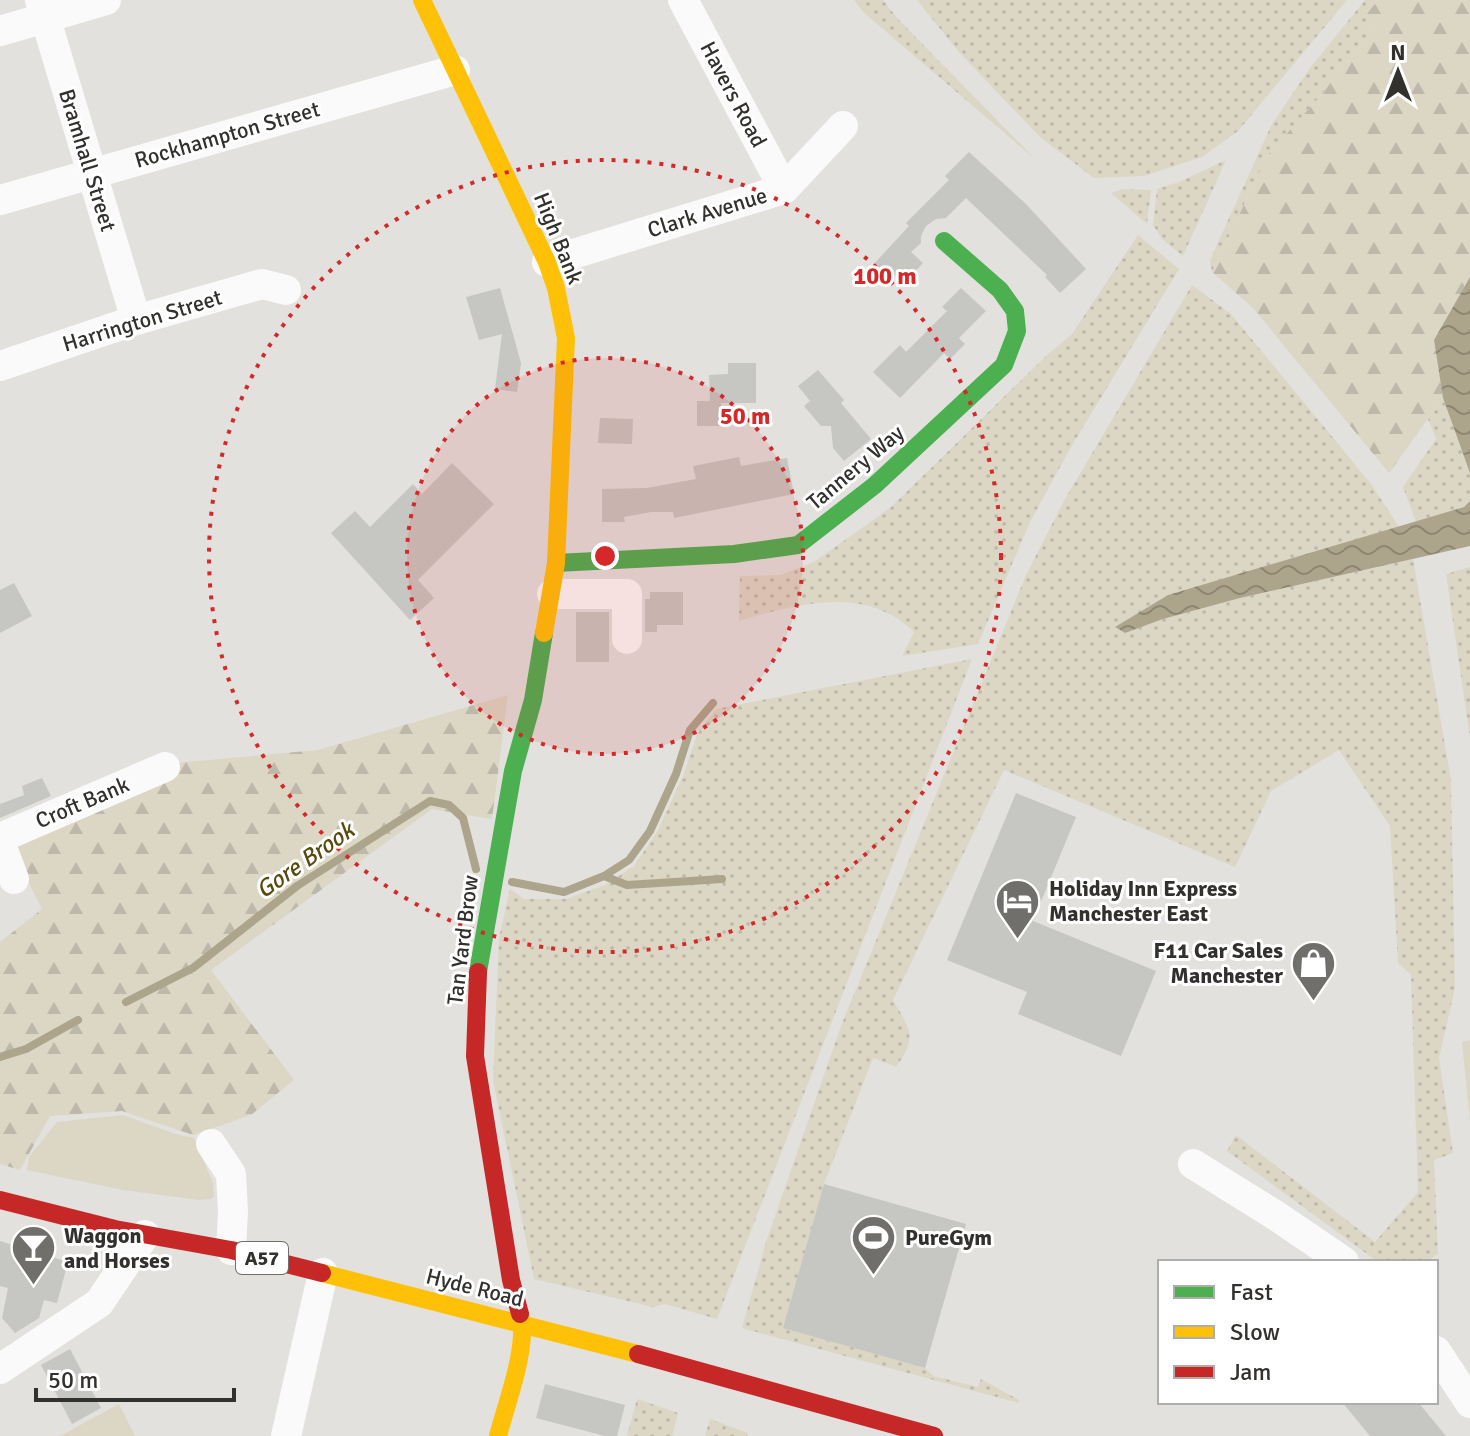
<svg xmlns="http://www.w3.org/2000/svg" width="1470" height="1436" viewBox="0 0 1470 1436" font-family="Signika,sans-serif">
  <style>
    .grass { fill: url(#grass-dots) }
    .forest { fill: url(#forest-firs) }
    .green { fill: #dcd6c5 }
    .water { fill: url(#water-waves) }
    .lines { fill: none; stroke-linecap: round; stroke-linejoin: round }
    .stream { stroke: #ada48c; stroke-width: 8 }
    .building { fill: #c6c6c2 }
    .street { stroke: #fbfafa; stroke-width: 30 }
    .fast { stroke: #4caf50; stroke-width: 18 }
    .slow { stroke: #ffc107; stroke-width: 18 }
    .jam { stroke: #c62828; stroke-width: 18 }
    .ring { fill: none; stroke: #d62828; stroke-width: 4; stroke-dasharray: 4 8 }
    .labels { text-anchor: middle; stroke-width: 6; stroke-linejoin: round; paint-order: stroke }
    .shield { fill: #fff; stroke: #706f6d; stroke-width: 2 }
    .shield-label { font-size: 20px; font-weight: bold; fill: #32312e }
    .street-label { font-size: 22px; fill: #32312e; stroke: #fff }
    .poi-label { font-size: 22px; font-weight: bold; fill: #32312e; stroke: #fff; text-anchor: start }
    .water-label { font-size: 24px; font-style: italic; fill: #5b480c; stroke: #fff }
    .centre { fill: #d62828; stroke: #fff; stroke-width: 4 }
    .ring-label { font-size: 24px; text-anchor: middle; font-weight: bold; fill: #d62828; stroke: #fff; stroke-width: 6; stroke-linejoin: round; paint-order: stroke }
  </style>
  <defs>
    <pattern id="grass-dots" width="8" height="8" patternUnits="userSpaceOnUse" patternTransform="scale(2)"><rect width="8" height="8" fill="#dcd6c5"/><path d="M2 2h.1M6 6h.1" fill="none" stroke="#bdb8aa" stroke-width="1.8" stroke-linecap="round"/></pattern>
    <pattern id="forest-firs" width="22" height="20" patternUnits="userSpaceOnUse" patternTransform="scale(2)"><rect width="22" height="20" fill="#dcd6c5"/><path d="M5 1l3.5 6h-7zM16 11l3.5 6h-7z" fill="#bdb8aa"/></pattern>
    <pattern id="water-waves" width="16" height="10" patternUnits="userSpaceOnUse" patternTransform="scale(2)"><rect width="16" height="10" fill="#ada48c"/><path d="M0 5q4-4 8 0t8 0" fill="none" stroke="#8d8673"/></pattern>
  </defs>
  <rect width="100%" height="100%" fill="#e2e1dd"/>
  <path class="grass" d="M854,0H883L897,18L1036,160L863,12Z
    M917,0H1347L1238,131L1202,157L1144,176L1094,178L1040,137L958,51Z
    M1365,0H1378L1365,16L1371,32L1321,95L1267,156L1212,272L1210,260L1272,124L1310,68Z
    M1226,160L1183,256L1162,239L1153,225L1157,189L1179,182Z
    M1123,189L1151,190L1147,224L1111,193Z
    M1138,235L1179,269L1071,447L1030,522L978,644L902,656L914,632C865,584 797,604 739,621L740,576L780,575L814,562L890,508L1046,356L1072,334Z
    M1192,285L1231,314L1371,484L1399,527L1168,595L1115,627L1125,633L1163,619L1240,598L1413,559L1451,780L1455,988L1439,1058L1453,1153L1434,1160L1438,1254L1425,1262H1378L1227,1151L1236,1135L1375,1242L1418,1192L1411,975L1398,963L1390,826L1339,750L1271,791L1235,867L1004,770L893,1000C910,1029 918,1037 896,1067L873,1058L824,1184L784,1328L925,1368L933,1376L978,1387L981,1379L1019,1400V1403L742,1328L766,1242L841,1026L1026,575L1065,499Z
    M1443,398L1470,473V501L1465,507L1416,522L1403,487L1436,439L1428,419Z
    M1470,567V738L1446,574Z
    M972,659L717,1319L665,1304L653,1307L534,1279L493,1080L499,938L510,889L524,899H566L605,885L634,866L657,832L683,776L698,732L716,709Z
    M637,1399L678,1413L672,1436H627Z
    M710,1419L748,1433L747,1436H705Z"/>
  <path class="forest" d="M1378,0H1470V277L1434,340L1443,398L1389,473L1253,308L1212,272L1267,156L1321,95L1371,32L1365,16Z
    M508,695L492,819L432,809L211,970L294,1080L251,1115L193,1135L122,1111L50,1116L20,1170L0,1164V942L42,909L10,846L175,763L318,750Z"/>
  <path class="green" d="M1470,1040V1122L1462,1042Z
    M123,1115L175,1134L194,1138L213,1183L214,1196L211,1199L199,1200L123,1190L27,1170L29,1157L57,1122Z
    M119,1404L135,1436H60Z"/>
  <path class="water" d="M1470,277V473L1443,398L1434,340Z
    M1470,501V546L1240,598L1163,619L1125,633L1115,627L1168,595L1464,507Z"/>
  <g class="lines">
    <path class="stream" d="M604,876L627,885L722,879
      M512,882L564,892L604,876L629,860L650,831L676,774L690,730L713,703
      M126,1002L193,968L297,886L430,801L449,805L463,818L476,869
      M0,1057L26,1049L78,1020"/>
  </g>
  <path class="building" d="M969,152L1026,204L1086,269L1060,293L1045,277L1047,275L966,198L946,218L936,219L926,226L921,236V243L911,252L923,263L905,282L903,279L901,281L891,272L884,280L871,267L909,226L906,223L949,180L945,176Z
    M500,288L521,363L517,392L495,389L502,334L479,340L466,297Z
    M961,288L986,311L959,338L965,344L950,359L944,353L900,398L873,372L900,345L906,352L947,311L942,307Z
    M728,363H756V403H721V426H697V401H710L709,375L728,374Z
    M818,370L844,400L841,403L871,439L844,461L833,448L831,426H821L804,406L810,401L798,386Z
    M600,418L633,419L632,444L598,443Z
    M739,457L741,466L787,458L794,494L674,518L673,512H651L624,517L625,522H602V489L647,488L696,479L693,466Z
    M452,463L494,504L418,580L434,598L410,620L331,533L355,511L370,527L413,484L422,494Z
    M14,583L32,616L0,633V590Z
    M650,592H683V625H657V632H645V599H650Z
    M576,612H609V662H576Z
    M42,778L51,796L0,818V804L24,795L22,786Z
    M1016,793L1076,817L1033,921L1156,971L1121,1056L1018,1014L1027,992L947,960Z
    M824,1184L966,1224L925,1368L783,1328Z
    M0,1241L68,1262L57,1303L44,1300L39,1318L15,1333L2,1318L8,1288L0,1286Z
    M70,1349L101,1408L72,1424L41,1365Z
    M545,1384L625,1405L617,1436H605L536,1418Z
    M1342,1402H1418L1446,1436H1370Z"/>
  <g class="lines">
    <path class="street" d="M40,0L136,320
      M683,0L784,189
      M0,31L106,0
      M0,200L455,70
      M547,262L784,189L843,126
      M0,366L136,320L262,284L286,290
      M552,594H627V639
      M0,838L165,767
      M0,842L14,879
      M211,1144L231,1174L233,1211L231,1250
      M1193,1164L1275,1215L1344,1262
      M1436,1351L1470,1403
      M0,1369L99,1303L145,1235
      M286,1436L323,1273"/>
    <path class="fast" d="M556,563L734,554L798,545L875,485L1004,365L1017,331L1015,311L1000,290L944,241
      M478,972L513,771L533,700L544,633"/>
    <path class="slow" d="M422,0L547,262L556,288L566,338L556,563L544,633
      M322,1273L638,1354
      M498,1436C506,1404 529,1346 520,1314"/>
    <path class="jam" d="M478,972L475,1056L511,1280L520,1314
      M0,1200L115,1229L231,1250L322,1273
      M638,1354L934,1436"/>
  </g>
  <circle cx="605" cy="556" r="198" fill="#d62828" fill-opacity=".12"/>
  <g class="ring">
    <circle cx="605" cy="556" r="198"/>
    <circle cx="605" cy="556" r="396"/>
  </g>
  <defs>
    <symbol id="hotel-pin" viewBox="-11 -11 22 30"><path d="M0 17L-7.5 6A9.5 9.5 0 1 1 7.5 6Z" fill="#706f6b" stroke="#fff"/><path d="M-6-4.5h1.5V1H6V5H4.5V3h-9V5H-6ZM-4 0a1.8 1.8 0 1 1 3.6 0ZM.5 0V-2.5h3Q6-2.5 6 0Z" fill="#fff"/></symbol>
    <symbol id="shop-pin" viewBox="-11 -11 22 30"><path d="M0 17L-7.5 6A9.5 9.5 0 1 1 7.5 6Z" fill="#706f6b" stroke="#fff"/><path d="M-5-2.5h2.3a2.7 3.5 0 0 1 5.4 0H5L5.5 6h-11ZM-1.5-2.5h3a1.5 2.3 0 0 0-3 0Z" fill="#fff"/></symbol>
    <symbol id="stadium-pin" viewBox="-11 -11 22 30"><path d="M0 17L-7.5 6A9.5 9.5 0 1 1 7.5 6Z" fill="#706f6b" stroke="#fff"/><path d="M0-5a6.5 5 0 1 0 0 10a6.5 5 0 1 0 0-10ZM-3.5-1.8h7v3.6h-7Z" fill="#fff"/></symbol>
    <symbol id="bar-pin" viewBox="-11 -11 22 30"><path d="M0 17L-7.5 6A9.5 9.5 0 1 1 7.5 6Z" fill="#706f6b" stroke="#fff"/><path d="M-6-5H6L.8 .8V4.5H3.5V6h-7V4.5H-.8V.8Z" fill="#fff"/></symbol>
  </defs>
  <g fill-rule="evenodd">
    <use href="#hotel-pin" x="992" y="876" width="51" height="69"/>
    <use href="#shop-pin" x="1288" y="938" width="51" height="69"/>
    <use href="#stadium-pin" x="848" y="1212" width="51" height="69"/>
    <use href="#bar-pin" x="8" y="1222" width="51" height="69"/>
  </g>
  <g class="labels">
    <rect class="shield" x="236" y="1242" width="52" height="32" rx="6"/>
    <g class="shield-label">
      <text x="262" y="1265">A57</text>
    </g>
    <g class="street-label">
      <text transform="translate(734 94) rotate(62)" y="8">Havers Road</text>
      <text transform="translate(227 134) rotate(-16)" y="8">Rockhampton Street</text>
      <text transform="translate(88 160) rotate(73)" y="8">Bramhall Street</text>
      <text transform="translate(707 212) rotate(-17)" y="8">Clark Avenue</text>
      <text transform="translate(559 238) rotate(68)" y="8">High Bank</text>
      <text transform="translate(142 320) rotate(-17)" y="8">Harrington Street</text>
      <text transform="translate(855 467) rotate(-40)" y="8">Tannery Way</text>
      <text transform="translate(82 802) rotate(-23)" y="8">Croft Bank</text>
      <text transform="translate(462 940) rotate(-83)" y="8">Tan Yard Brow</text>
      <text transform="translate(475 1287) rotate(14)" y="8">Hyde Road</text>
    </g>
    <g class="poi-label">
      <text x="1049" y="896">Holiday Inn Express<tspan x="1049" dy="25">Manchester East</tspan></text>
      <text x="1283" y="958" text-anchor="end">F11 Car Sales<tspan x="1283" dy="25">Manchester</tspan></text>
      <text x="64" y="1243">Waggon<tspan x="64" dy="25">and Horses</tspan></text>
      <text x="905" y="1245">PureGym</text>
    </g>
    <g class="water-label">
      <text transform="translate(305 860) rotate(-35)" y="8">Gore Brook</text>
    </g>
  </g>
  <circle cx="605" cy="556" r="12" class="centre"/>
  <g class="ring-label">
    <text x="885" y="284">100 m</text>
    <text x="745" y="424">50 m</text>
  </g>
  <rect x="1158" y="1260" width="280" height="144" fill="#ffffff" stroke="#adadab" stroke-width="2"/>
  <rect x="1174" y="1286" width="40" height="12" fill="#4caf50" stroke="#adadab" stroke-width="2"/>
  <text x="1230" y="1300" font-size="24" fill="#32312e">Fast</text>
  <rect x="1174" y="1326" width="40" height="12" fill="#ffc107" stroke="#adadab" stroke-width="2"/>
  <text x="1230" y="1340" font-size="24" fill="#32312e">Slow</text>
  <rect x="1174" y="1366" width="40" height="12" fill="#c62828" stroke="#adadab" stroke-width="2"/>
  <text x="1230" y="1380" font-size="24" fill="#32312e">Jam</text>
  <g transform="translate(1398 72)" stroke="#ffffff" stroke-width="6" paint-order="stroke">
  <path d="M0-6L14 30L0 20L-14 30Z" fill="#32312e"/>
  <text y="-12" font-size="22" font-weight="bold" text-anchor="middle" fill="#32312e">N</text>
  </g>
  <path d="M36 1388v12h198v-12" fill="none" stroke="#32312e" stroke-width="4"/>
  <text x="48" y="1388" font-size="24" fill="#32312e" stroke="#ffffff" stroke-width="6" paint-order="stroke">50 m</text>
</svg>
